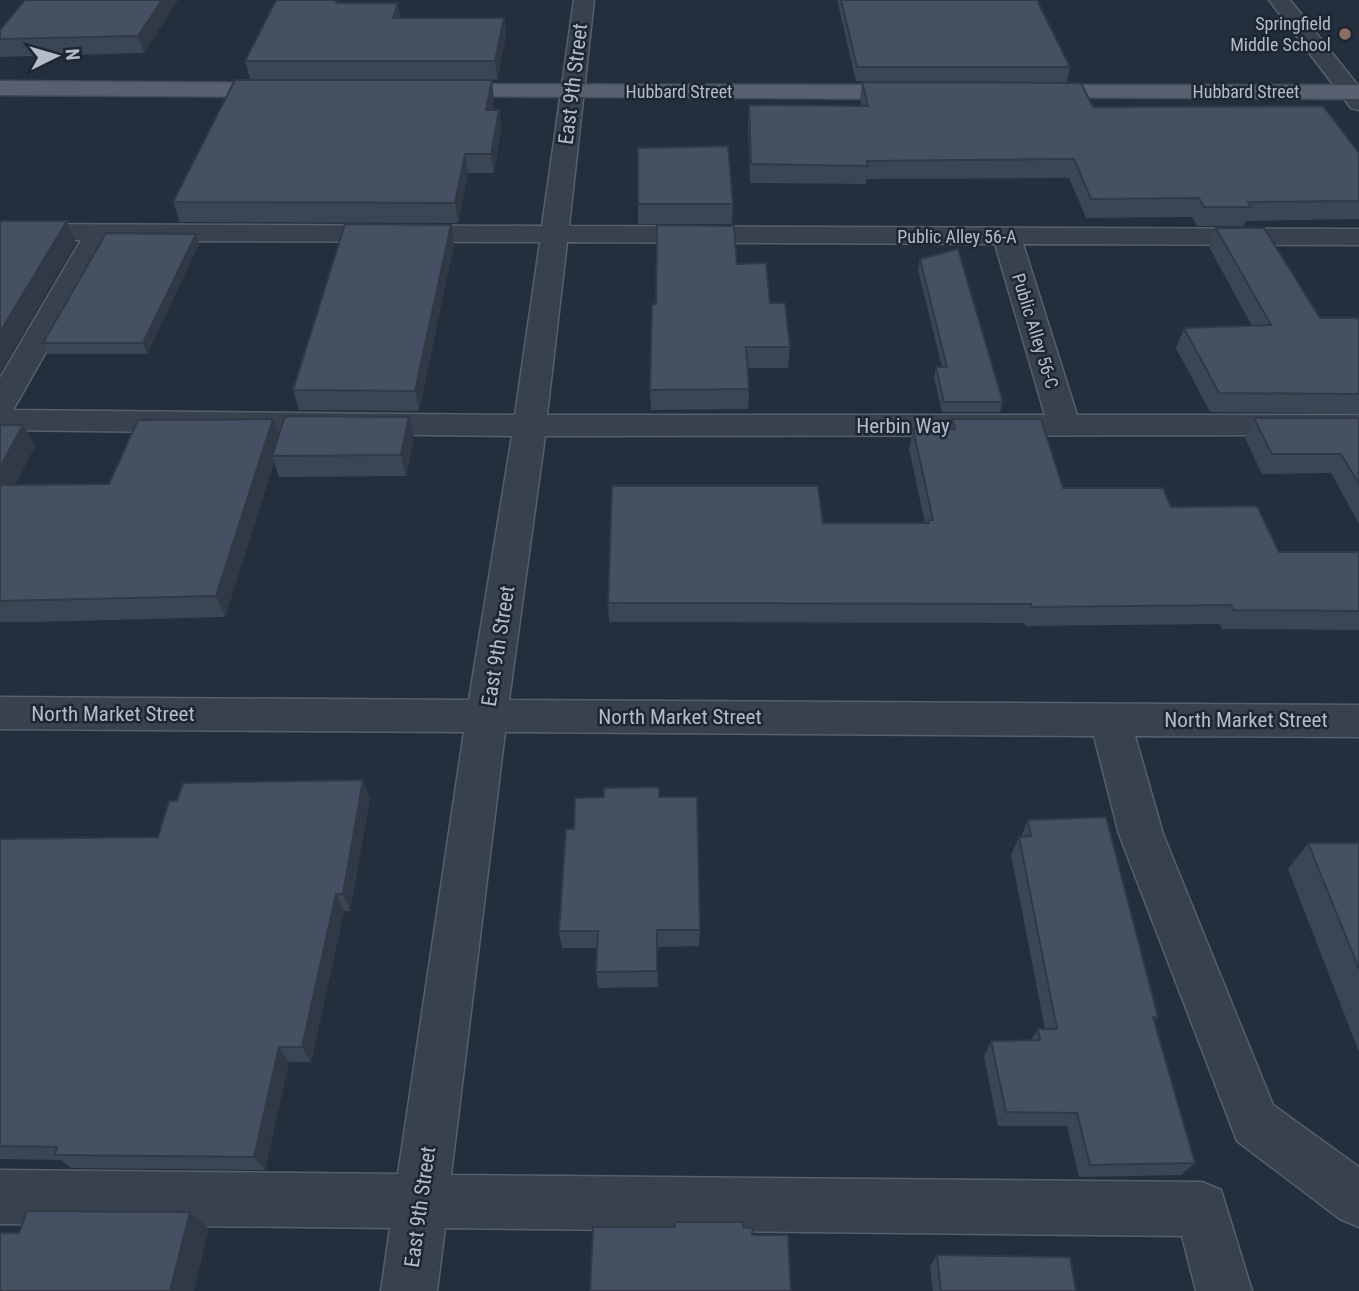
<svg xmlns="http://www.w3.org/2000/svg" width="1359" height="1291" viewBox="0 0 1359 1291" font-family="'Roboto Condensed',sans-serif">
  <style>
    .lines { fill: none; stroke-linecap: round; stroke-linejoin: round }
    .minor-casing { stroke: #565f6c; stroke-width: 3 }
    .major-casing { stroke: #414a57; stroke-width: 3 }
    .minor { fill: #38414e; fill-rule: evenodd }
    .major { fill: #56606e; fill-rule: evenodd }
    .wall { fill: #3b4654 }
    .shaded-wall { fill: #303945 }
    .building { fill: #455162; stroke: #303945; stroke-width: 2 }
    .education-dot { fill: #8d6e63; stroke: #1d2633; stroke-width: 2.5 }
    .labels { text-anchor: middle; stroke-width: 5; stroke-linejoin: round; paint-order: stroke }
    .far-poi-label { font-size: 18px; fill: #b4bcc9; stroke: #1d2633; text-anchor: end }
    .far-street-label { font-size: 18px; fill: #b4bcc9; stroke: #1d2633 }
    .street-label { font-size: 21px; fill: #b4bcc9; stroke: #1d2633 }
  </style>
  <rect width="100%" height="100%" fill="#242f3e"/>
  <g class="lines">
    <defs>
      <path id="minor" d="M574,0H594L569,226L1359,229V245L1023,244L1077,415H1359V435L545,436L509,700L1359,705V737L1135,736L1163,834L1273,1105L1359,1167V1227L1340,1219L1237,1141L1119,834L1094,736L505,732L451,1175L1202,1182L1221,1190L1252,1291H1196L1182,1236L445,1228L437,1291H381L390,1228L0,1224V1170L398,1174L464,732L0,729V697L469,700L512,436L0,430V378L81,240H0V224L542,226ZM109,241L540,242L515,415L13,410ZM567,242L995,244L1045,415H547Z
        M1269,0H1290L1359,87V110L1351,108Z"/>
      <path id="major" d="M0,81L282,83L290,85L294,90L290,95L282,97L0,95Z
        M441,84L912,85L920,87L924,92L920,97L912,99L433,96L429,91L433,86Z
        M1032,85H1359V99L1024,97L1020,92L1024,87Z"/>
    </defs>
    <use href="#minor" class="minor-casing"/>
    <use href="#major" class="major-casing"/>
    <use href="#minor" class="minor"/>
    <use href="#major" class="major"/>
  </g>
  <path class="wall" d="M178,0L144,53L0,57V30Z
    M837,0H1037L1070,67L1067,82L856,81Z
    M340,3L401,18H504L506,35L497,80L250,79L245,61Z
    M862,82L1093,107L1359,153V219L1246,221L1244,226H1197L1192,217L1086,218L1069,178L866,179V184L750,183L748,123L749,105H862L860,100Z
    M494,99L492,110H499L501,129L494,173H468L458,223L180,222L173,202Z
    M638,204H733L732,224H638Z
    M1216,228L1320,318H1359V413L1210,412L1176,348L1184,328L1252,326L1209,247Z
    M199,244L147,354H48L43,343Z
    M454,244L419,411L299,410L293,390Z
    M920,259L1003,402L1000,412H942L934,378L936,367H942L918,270Z
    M737,264L770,303L790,347L788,368H748L749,389L748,409L651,410L650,390L656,304Z
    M1254,418H1359V524L1331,473L1262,474L1245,438Z
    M952,419L1063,488L1171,507L1279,552H1359V630L1222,629L1220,624L1025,626V623L609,622L608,603L823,523H925L909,449L913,429H950Z
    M0,425H23L35,446L15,485L109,484L279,435L414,437L406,476L279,477L274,462L225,617L35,622H0Z
    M659,797L700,930L699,946L657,947L658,987L598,988L596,972L597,948H562L559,931L574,829Z
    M370,798L350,911H344L311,1062H289L265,1170L71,1168L61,1160L0,1159V839L158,837Z
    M1028,820L1158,1017L1154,1021L1195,1163L1181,1175L1079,1177L1067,1126H998L984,1056L991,1041L1031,1040L1038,1029H1045L1011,855L1019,837H1021Z
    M1308,843H1359V1052L1288,869Z
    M937,1255L1076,1291H933L930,1266Z"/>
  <path class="shaded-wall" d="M162,0H178L144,53L138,36Z
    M398,3L401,20L393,18Z
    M504,18L506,35L497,80L495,61Z
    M492,80L494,99L488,129L486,110Z
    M499,110L501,129L494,173L491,154Z
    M465,154L468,173L458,223L455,203Z
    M67,221L76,243L0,373V332Z
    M451,225L454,244L419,411L415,391Z
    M196,234L199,244L147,354L143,343Z
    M409,417L414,437L406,476L401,455Z
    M273,419L281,441L272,456L274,462L225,617L216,596Z
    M23,425L35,446L3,507L0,501V467Z
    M363,780L370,798L350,911L343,894Z
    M336,894L344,911L311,1062L302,1047Z
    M279,1047L289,1062L265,1170L254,1157Z
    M190,1212L209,1229L194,1291H170Z"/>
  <path class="building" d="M25,0H162L138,36L0,39V30Z
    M276,0H337L336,3H398L393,18H504L495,61H245Z
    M841,0H1037L1070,67H857Z
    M235,80H492L486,110H499L491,154H465L455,203L173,202Z
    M862,82L1081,83L1093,107L1323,106L1359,153V201L1248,202L1251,207H1204L1199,198L1091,199L1074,159L867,161L868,166L751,164L749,105L868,106Z
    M728,146L733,204H638V148Z
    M0,221H67L0,332Z
    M345,224L451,225L415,391L293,390Z
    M657,225L734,226L737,264L766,263L770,303H785L790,347H746L749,389L650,390L652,304H656Z
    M1216,228H1264L1320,318H1359V394L1219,393L1184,328L1271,325Z
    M106,233L196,234L143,343H43Z
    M958,249L1003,402H944L936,367H947L920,259Z
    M285,416L409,417L401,455L272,456Z
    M1254,418H1359V484L1341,454H1272Z
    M273,419L216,596L0,601V485L109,484L138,420Z
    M952,419H1041L1063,488H1163L1171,507L1257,506L1279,552H1359V611L1233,610L1231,605L1032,607L1031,604L608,603L612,486H818L823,523H929L928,520H933L913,429H955Z
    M0,425H23L0,467Z
    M363,780L343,894H336L302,1047H279L254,1157L55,1155L57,1147L0,1146V839L158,837L169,801H177L183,783Z
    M659,787V797H697L700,930H657V971L596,972L598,931H559L566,829H574L575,798L604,797V788Z
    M1106,817L1158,1017H1153L1195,1163L1090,1165L1077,1113L1006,1112L991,1041L1040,1040L1038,1029H1057L1019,837L1031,836L1028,820Z
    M1308,843H1359V969Z
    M27,1211L190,1212L170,1291H0V1233H19Z
    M675,1222H743V1227L753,1228L752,1235H788L791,1291H590L593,1227H675Z
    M937,1255L1070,1257L1076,1291H941Z"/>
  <circle class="education-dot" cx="1345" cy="34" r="7"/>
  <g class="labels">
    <g class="far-poi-label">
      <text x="1331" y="30">Springfield<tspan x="1331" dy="21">Middle School</tspan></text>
    </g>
    <g class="far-street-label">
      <text x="679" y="98">Hubbard Street</text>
      <text x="1246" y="98">Hubbard Street</text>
      <text x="957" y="243">Public Alley 56-A</text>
      <text transform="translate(1035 331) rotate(73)" y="6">Public Alley 56-C</text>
    </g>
    <g class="street-label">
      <text transform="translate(573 84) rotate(-83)" y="7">East 9th Street</text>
      <text x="903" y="433">Herbin Way</text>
      <text transform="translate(498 646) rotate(-81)" y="7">East 9th Street</text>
      <text x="113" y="721">North Market Street</text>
      <text x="680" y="724">North Market Street</text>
      <text x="1246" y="727">North Market Street</text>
      <text transform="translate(420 1207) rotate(-82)" y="7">East 9th Street</text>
    </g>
  </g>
  <g transform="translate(56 56) rotate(85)" stroke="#1d2633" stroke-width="5" paint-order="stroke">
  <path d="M0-5L12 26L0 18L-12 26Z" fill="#b4bcc9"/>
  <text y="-10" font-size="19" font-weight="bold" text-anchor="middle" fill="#b4bcc9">N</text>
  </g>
</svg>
